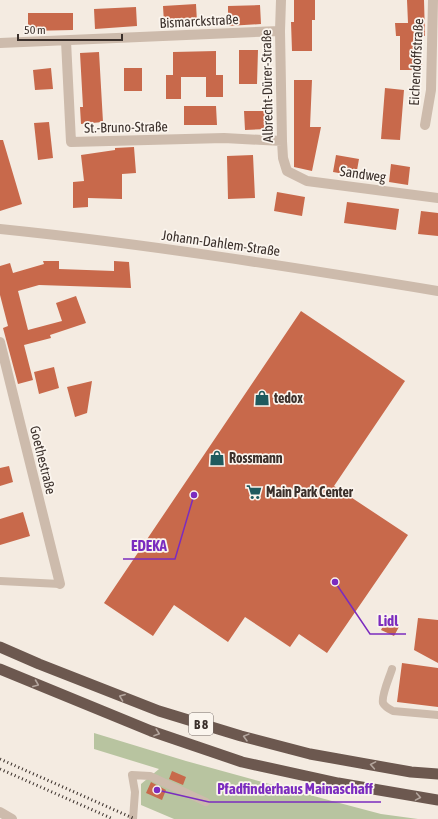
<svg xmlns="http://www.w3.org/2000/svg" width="438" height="819" viewBox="0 0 438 819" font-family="'Asap Condensed',sans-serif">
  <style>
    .green { fill: #b8c4a0 }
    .building { fill: #c8694b }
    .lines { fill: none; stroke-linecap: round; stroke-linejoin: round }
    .service { stroke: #cdbbac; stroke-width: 8 }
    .minor { stroke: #cdbbac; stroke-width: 10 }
    .tertiary { stroke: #cdbbac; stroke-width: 10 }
    .trunk { stroke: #6c584f; stroke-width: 11 }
    .rail { stroke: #3b302b; stroke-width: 3; stroke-dasharray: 1 3; stroke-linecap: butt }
    .oneway { stroke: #b4a69e }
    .labels { text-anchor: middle; stroke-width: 3.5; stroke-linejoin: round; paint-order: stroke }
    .shield { fill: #fbf5ee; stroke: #756b66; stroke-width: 1 }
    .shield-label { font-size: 13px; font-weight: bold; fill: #3b302b }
    .street-label { font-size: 14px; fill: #3b302b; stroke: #fbf5ee }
    .poi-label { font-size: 14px; font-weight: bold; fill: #3b302b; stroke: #fbf5ee; text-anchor: start }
    .leader { fill: none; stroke: #7b2cbf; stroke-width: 1.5 }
    .callout-dot { fill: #7b2cbf; stroke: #fbf5ee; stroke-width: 1.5 }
    .callout-label { font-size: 15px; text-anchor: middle; font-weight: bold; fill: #7b2cbf; stroke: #fbf5ee; stroke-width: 3.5; stroke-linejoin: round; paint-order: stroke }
  </style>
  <rect width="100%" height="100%" fill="#f4ebe1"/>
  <path class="green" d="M94,733L186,761L332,801L381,814L418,819H174L141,805V784L159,769L94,749Z"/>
  <path class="building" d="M294,0H315V20H312V51H292L291,22H294Z
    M407,0H424L425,36H422V70H400V36H396L395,23H408Z
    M196,4L197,22L164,23L163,6Z
    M260,5L261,24L228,26V6Z
    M136,7L137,26L95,29L94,9Z
    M28,13H73V30L28,31Z
    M239,50H258L257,84H239Z
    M216,51V75H223V97H206V77H181V99H166V75H173V52Z
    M99,52L103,122L81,124L80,107H83L80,53Z
    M51,68L53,89L35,90L33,70Z
    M124,68H142V91H124Z
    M294,80H312L310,127H321L312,171L294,167Z
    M385,88L404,90L400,140L381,139Z
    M184,106H216L217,125H184Z
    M244,111H268V129L245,130Z
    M49,122L53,158L38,160L34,123Z
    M0,140H3L22,204L0,211Z
    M134,147L136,173L122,174V199L88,198V207L73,208V182L84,181L81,155L115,150V148Z
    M253,155L255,198L228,199L227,156Z
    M336,155L359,159L356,176L333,172Z
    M391,164L410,167L408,185L389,182Z
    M277,192L305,197L302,216L274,211Z
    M347,202L399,209L396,230L344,223Z
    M421,211L438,213V236L418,234Z
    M43,261H59V269L114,271V261L129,262L131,288L39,285L18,291L28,330L62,321L56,303L76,296L86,323L50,335L51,338L24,345L33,380L18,384L3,328L8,326L0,295V266L10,263L13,273L44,264Z
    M301,311L405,381L334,486L408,535L327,653L299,634L290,647L245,617L228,642L174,605L153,636L104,603Z
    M54,367L59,388L39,394L34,372Z
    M92,381L87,413L75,417L67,387Z
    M9,466L13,482L0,486V468Z
    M23,512L30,536L0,545V519Z
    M387,618L400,625L394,636L381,630Z
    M418,618L438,620V663L414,650Z
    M402,663L438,668V707L397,702Z
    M172,771L186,777L183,785L169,779Z
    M151,782L166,790L162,800L146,793Z"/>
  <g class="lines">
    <path class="service" d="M0,581L60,584
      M392,669C390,676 381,696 383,703C385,707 389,709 393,711L438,715
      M133,819L135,792L132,775L150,776L206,802"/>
    <path class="minor" d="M281,0L280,31L282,141L283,158L287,171L307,181L438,198
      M66,41L71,142L224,138L282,141
      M0,43L280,31
      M425,125L431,90L433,0
      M0,342L60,584
      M0,812L12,819"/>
    <path class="tertiary" d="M0,229C147,244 292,267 438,291"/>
    <path class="trunk" d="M0,647L39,664L159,711L241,736L310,754L411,772L438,774
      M0,669L151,731L242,762L338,783L438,800"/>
    <path class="rail" d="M0,759L135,819
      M0,769L113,819"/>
  </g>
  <defs><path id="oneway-chevron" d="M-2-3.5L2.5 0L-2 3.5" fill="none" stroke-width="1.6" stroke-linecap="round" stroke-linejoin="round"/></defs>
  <g class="oneway">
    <use href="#oneway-chevron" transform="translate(36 684) rotate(22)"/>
    <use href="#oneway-chevron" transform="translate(122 697) rotate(-159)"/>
    <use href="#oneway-chevron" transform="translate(157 733) rotate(19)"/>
    <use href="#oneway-chevron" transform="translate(246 737) rotate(-165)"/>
    <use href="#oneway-chevron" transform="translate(373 765) rotate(-170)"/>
    <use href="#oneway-chevron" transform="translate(418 797) rotate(10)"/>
  </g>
  <defs>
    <symbol id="shop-bare" viewBox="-9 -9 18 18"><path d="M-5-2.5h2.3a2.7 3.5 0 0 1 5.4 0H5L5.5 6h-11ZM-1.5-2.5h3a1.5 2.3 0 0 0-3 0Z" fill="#1f5a5e" stroke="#fbf5ee" stroke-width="2.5" paint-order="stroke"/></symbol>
    <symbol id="supermarket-bare" viewBox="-9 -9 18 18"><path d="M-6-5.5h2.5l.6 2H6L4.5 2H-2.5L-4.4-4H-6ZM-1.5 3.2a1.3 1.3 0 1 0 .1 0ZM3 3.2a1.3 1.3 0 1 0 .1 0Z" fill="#1f5a5e" stroke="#fbf5ee" stroke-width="2.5" paint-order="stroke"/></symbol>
  </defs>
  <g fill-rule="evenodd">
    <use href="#shop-bare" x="251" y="387" width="22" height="22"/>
    <use href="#shop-bare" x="206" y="447" width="22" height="22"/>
    <use href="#supermarket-bare" x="243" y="481" width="22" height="22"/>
  </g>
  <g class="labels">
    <rect class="shield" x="189" y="713" width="24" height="22" rx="3"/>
    <g class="shield-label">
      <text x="201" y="729">B 8</text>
    </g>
    <g class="street-label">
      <text transform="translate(199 21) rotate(-3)" y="5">Bismarckstraße</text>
      <text transform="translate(416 62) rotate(-87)" y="5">Eichendoffstraße</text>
      <text transform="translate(267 86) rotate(-91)" y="5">Albrecht-Dürer-Straße</text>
      <text transform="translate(126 127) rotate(-1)" y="5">St.-Bruno-Straße</text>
      <text transform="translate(363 174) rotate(8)" y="5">Sandweg</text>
      <text transform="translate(221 243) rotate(8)" y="5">Johann-Dahlem-Straße</text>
      <text transform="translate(43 460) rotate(76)" y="5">Goethestraße</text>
    </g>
    <g class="poi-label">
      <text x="274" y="403">tedox</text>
      <text x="229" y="463">Rossmann</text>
      <text x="266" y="497">Main Park Center</text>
    </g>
  </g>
  <path class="leader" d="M194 495L175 559H123M335 582L370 634H406M157 790L209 802H381"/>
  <g class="callout-dot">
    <circle cx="194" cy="495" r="4"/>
    <circle cx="335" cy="582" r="4"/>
    <circle cx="157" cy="790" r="4"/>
  </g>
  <g class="callout-label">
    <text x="149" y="551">EDEKA</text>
    <text x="388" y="626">Lidl</text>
    <text x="295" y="794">Pfadfinderhaus Mainaschaff</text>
  </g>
  <path d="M18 34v6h104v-6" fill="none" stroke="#3b302b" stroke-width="2"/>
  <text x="24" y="34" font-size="12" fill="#3b302b" stroke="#fbf5ee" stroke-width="3" paint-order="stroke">50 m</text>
</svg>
